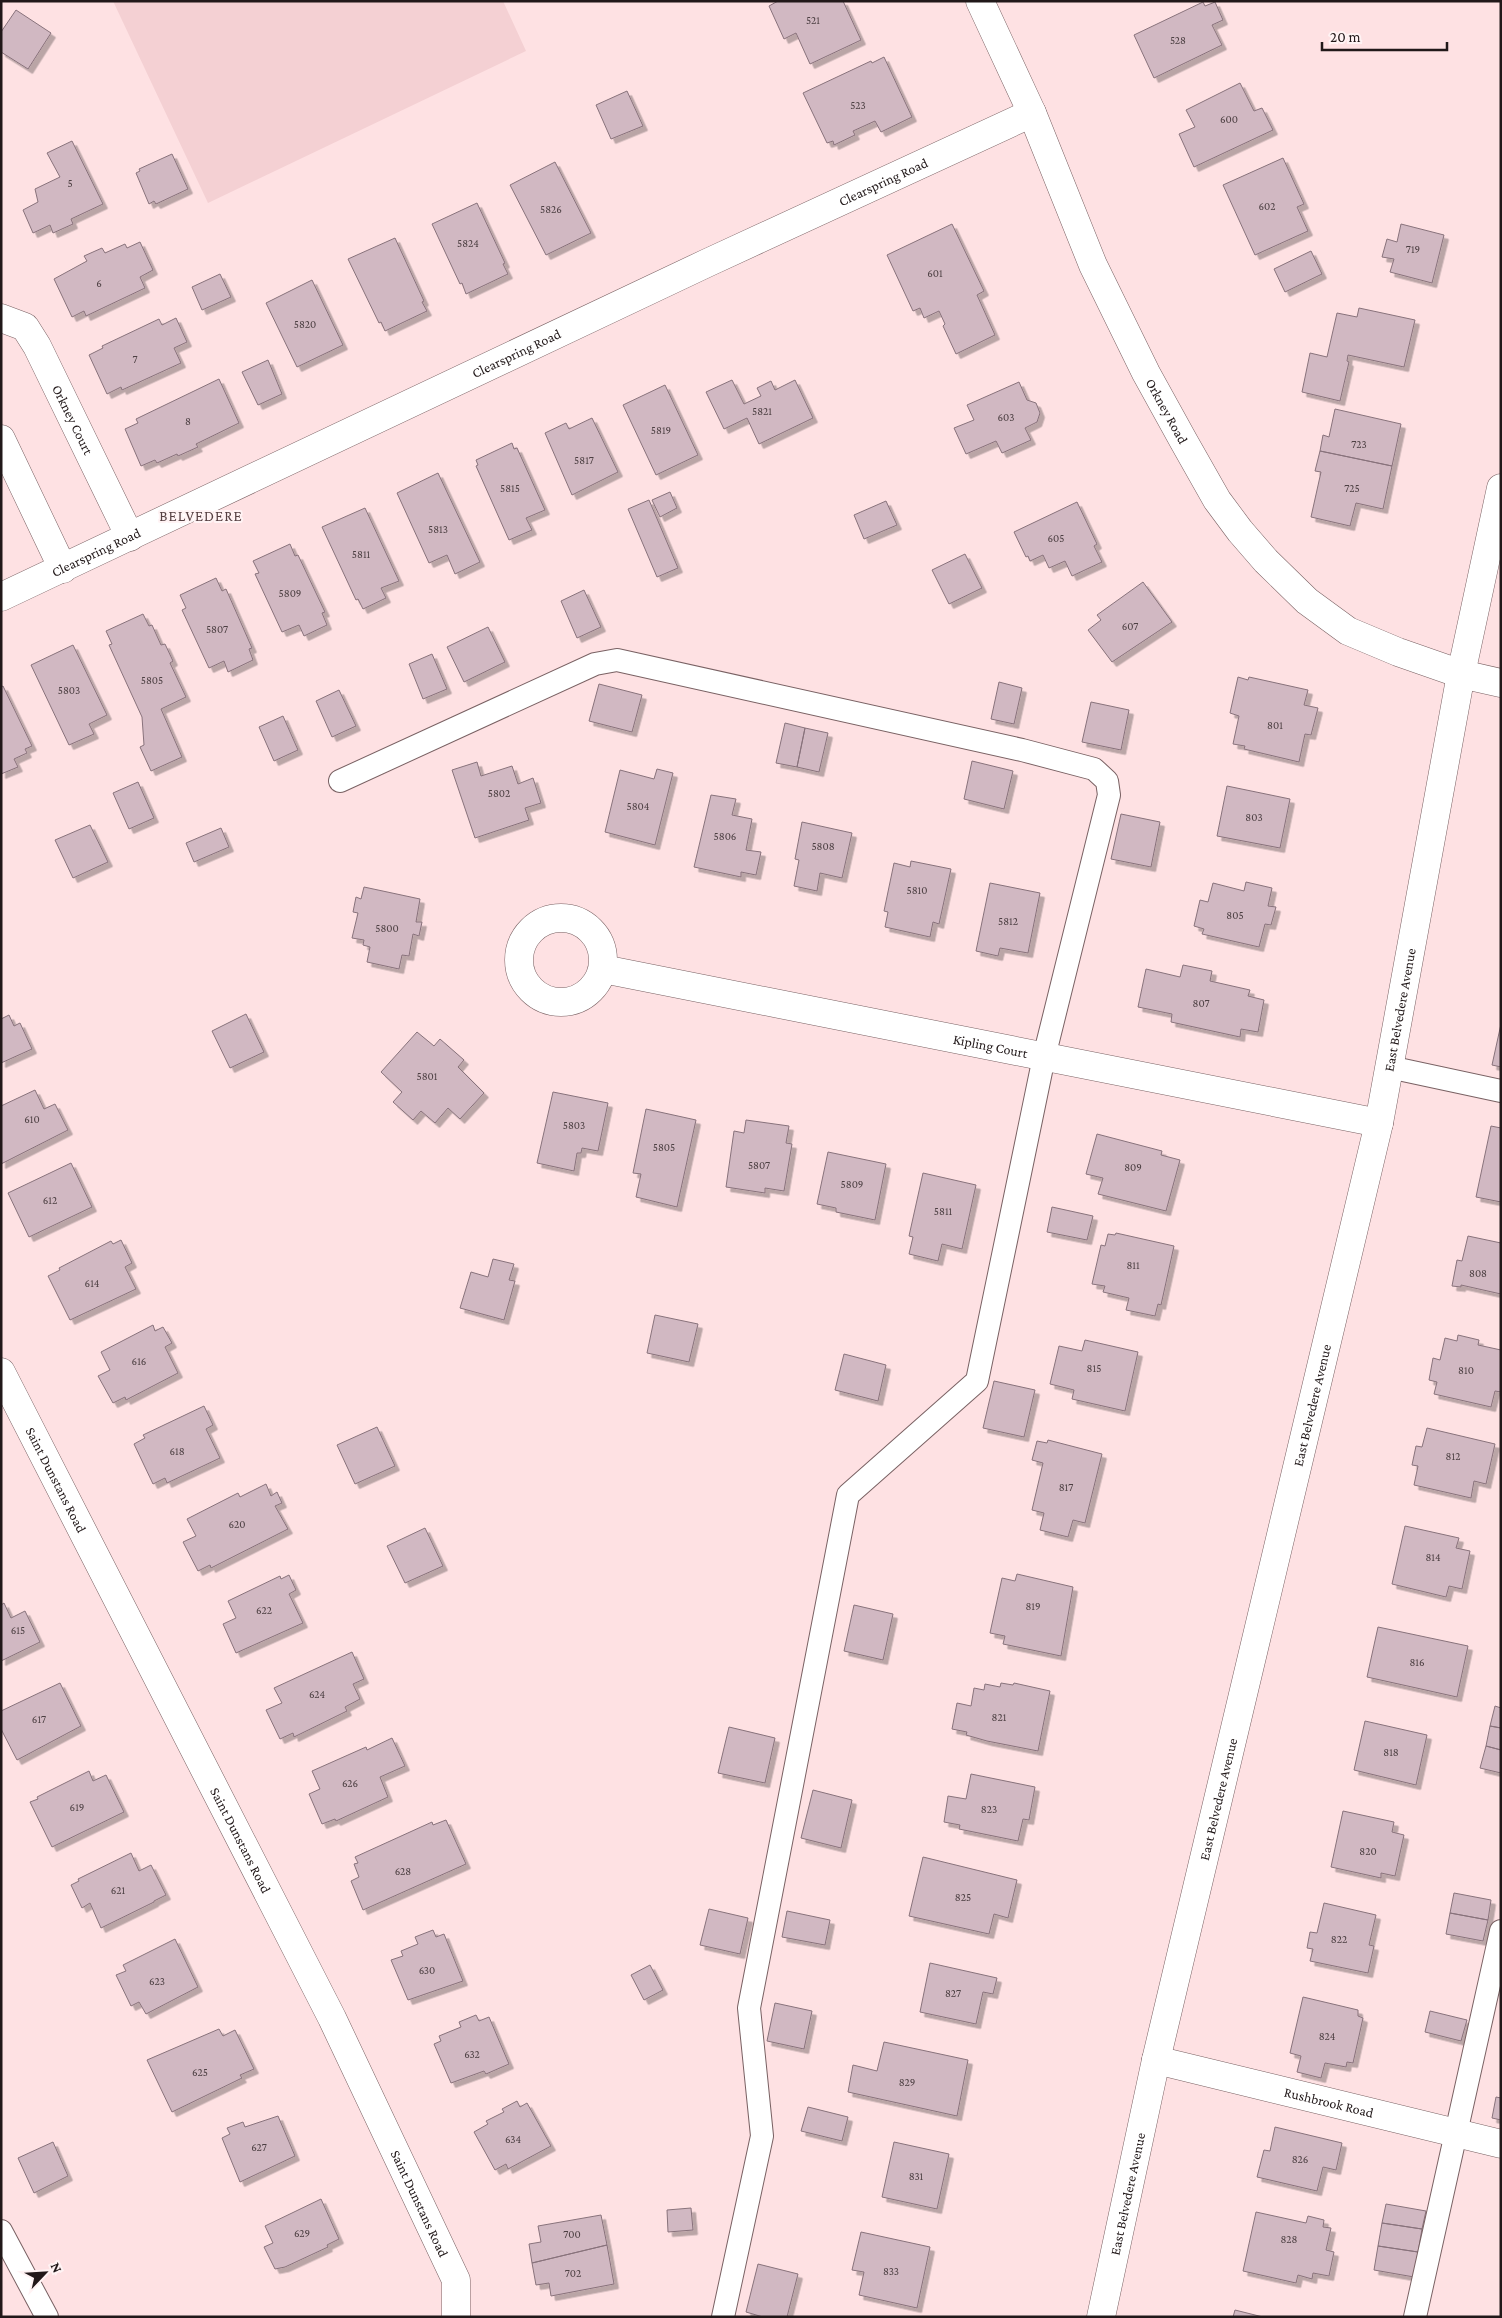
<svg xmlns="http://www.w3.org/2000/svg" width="1502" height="2318" viewBox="0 0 1502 2318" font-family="'Crimson Pro',serif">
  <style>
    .built { fill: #f4d0d3 }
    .building { fill: #d1b8c2; stroke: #88727b; filter: url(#shadow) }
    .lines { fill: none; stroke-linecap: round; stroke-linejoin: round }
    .lane-casing { stroke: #796163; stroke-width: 24 }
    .street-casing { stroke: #796163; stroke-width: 29 }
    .secondary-casing { stroke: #796163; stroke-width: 29 }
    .lane { stroke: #fff; stroke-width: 22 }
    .street { stroke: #fff; stroke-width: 28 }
    .secondary { stroke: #fff; stroke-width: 28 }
    .labels { text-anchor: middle; stroke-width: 4; stroke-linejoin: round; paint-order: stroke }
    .number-label { font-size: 11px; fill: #4d4043 }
    .street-label { font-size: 14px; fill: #211819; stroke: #fff3f4 }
    .neighbourhood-label { font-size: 15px; letter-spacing: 1px; fill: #553f41; stroke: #fff3f4 }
  </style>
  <defs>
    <filter id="shadow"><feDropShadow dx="4.5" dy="4.5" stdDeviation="0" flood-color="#0004"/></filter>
  </defs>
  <rect width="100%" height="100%" fill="#fee1e3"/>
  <path class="built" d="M113,1H503L526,51L208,203Z"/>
  <path class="building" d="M778,1H843L861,40L810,64L796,33L784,39L769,6Z
    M1203,2L1205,6L1215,2L1223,20L1212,25L1222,45L1154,78L1134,35Z
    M16,10L51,33L28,69L1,52V32Z
    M884,57L912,117L881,132L875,121L853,131L855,135L834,145L833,141L827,143L803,93L871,61L872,63Z
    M1240,83L1254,111L1262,108L1273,130L1194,167L1179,134L1195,127L1186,110Z
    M627,91L643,126L611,139L596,105Z
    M72,141L103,204L71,219L73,224L53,233L50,225L33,233L23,210L38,202L35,189L60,177L47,153Z
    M172,154L188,189L156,204L154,201L149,204L136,173L140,171L139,169Z
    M1283,158L1304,204L1297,207L1308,231L1255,255L1223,185Z
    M555,162L591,233L546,255L510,185Z
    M477,203L505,263L503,264L508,274L466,294L462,283L460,284L432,224Z
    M952,224L984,291L977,295L995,335L956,354L943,326L945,324L939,311L924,318L920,308L913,311L887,255Z
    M1401,224L1444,235L1432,283L1390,272L1394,259L1382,257L1387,239L1397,242Z
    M395,238L424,301L422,302L427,311L385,331L381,322L379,323L348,259Z
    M140,242L153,270L140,277L145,288L86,316L84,311L72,317L54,279L87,261L84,256L102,248L105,253L125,244L127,248Z
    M1311,251L1322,274L1285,292L1274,269Z
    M220,274L231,297L202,310L192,287Z
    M312,280L343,345L297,367L266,303Z
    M1359,308L1415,320L1404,367L1348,355L1347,361L1349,362L1340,401L1302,392L1310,353L1327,357L1337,313L1357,317Z
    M176,318L187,342L174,348L181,363L122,390L121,387L107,394L89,355L103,348L102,346L159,319L162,325Z
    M268,360L282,394L258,405L242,372Z
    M219,379L239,423L196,444L198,447L178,456L177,454L157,463L155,460L141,466L125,429L138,423L136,419Z
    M732,380L744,404L761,396L757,388L771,381L775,390L795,380L813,418L759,444L747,418L724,429L706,392Z
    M1019,382L1027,400L1036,403L1040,413L1037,422L1025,428L1031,440L1002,453L996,441L966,454L954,428L974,420L967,405Z
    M665,385L698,455L656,475L623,405Z
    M1335,409L1401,424L1392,466L1320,451L1323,435L1329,437Z
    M592,418L618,472L572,495L545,433L566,423L569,429Z
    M512,443L514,449L517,448L545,510L526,518L532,530L509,540L476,466L478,465L476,460Z
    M1320,451L1392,466L1383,509L1356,503L1350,526L1311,517L1321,472L1315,471Z
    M438,473L480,562L455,574L447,555L429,563L397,493Z
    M670,492L677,508L660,517L652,500Z
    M649,500L678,568L657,577L628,509Z
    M886,501L897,525L864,539L854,515Z
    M1077,502L1097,544L1094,546L1102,562L1072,576L1065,561L1049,568L1043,555L1030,561L1028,556L1026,557L1014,532Z
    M365,508L399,581L381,588L386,598L363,609L358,599L356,600L322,527Z
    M290,544L295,556L298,555L325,612L322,613L327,625L304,636L299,625L282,632L255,574L259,573L253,561Z
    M965,554L982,588L949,604L932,570Z
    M216,578L222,591L226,589L252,648L249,649L253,660L228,672L224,661L209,668L182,610L186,608L180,595Z
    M1143,582L1172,622L1112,662L1088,630L1101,620L1097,615Z
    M584,590L601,627L577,638L561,601Z
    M143,614L149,626L152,625L161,645L165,644L173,661L170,663L186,697L161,709L182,757L151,771L140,747L144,745L142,717L109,645L112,644L106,631Z
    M488,627L505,662L464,682L447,647Z
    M73,645L107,715L89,724L94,734L69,745L31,665Z
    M432,654L447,689L423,699L409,664Z
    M1238,677L1248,680L1249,677L1308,690L1304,705L1318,708L1311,735L1305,734L1299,762L1244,749L1245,746L1233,744L1239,716L1230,713Z
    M999,682L1022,688L1014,724L991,719Z
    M599,684L642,695L632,732L589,721Z
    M3,686L32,746L25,749L27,753L14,759L18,767L1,774V687Z
    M339,690L356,726L332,737L316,701Z
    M1091,702L1129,710L1121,750L1082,742Z
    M283,716L298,750L274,761L259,727Z
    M785,723L805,728L797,767L776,763Z
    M805,728L828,733L819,772L797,767Z
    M972,761L1013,771L1004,809L964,799Z
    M477,762L481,776L512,766L518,784L533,778L541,803L525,808L529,820L475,838L452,770Z
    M657,769L673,773L655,845L605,832L620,770L654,779Z
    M138,782L154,818L129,829L113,793Z
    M1227,786L1290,799L1280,848L1217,836Z
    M711,795L736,799L732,815L752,819L746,850L761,852L756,875L741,872V877L694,867Z
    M1121,814L1160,822L1151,867L1111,859Z
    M802,822L852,833L842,878L820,873L817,891L794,886L799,860L795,859Z
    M90,825L108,862L73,878L55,840Z
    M221,828L229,847L194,862L186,843Z
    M911,861L951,869L939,924L933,922L930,937L885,927L888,912L884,911L894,863L910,867Z
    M1246,882L1272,888L1268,906L1276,907L1271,925L1265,924L1259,947L1202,934L1204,929L1194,926L1200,900L1208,902L1213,883L1244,891Z
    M990,883L1040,893L1028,953L1000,948L998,956L976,951Z
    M364,887L420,899L416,922H422L419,936L413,934L409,956L402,955L399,969L367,962L370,947L363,945L364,940L352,938L358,913L353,912L356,897L361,899Z
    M1183,965L1212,971L1210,981L1250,990L1248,996L1264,1000L1258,1032L1241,1029L1240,1037L1171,1022L1172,1014L1138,1007L1146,969L1180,977Z
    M246,1014L264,1052L230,1068L212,1031Z
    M9,1015L14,1026L20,1023L32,1049L1,1063V1019Z
    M1501,1024V1067L1492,1065Z
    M417,1032L434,1046L440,1039L464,1060L458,1067L484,1093L460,1119L448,1108L435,1123L421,1111L413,1120L393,1102L402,1092L381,1072Z
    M35,1090L44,1109L55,1104L68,1130L1,1164V1106Z
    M553,1092L608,1103L598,1151L582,1148L581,1153H577L574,1171L537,1163Z
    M646,1109L696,1120L677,1207L636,1197L641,1174L633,1173Z
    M746,1120L789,1126L786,1143L792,1144L784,1191L765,1188V1193L726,1187L734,1131L744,1133Z
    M1491,1126L1501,1128V1202L1476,1197Z
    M1097,1134L1162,1151L1161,1155L1180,1160L1166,1211L1098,1194L1103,1178L1086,1174Z
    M828,1152L886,1164L875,1220L836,1212V1208L817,1204Z
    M71,1163L92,1207L29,1237L8,1193Z
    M923,1173L976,1185L962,1249L942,1244L938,1261L909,1254L913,1237L909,1236Z
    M1052,1207L1093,1216L1087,1240L1047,1232Z
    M1116,1233L1174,1246L1161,1305L1158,1304L1155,1316L1126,1310L1129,1298L1103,1292L1105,1286L1092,1284L1101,1245L1105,1246L1108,1234L1115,1235Z
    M1468,1236L1501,1243V1294L1461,1285V1287L1452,1286L1457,1260L1462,1261Z
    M121,1240L132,1263L125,1267L136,1289L70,1320L48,1276L60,1270L59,1268L111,1241L113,1244Z
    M493,1259L514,1264L509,1280L515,1281L504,1320L460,1308L471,1272L488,1277Z
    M655,1315L698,1324L689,1362L647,1353Z
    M153,1325L155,1331L163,1327L172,1343L165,1347L178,1373L126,1400L125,1397L113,1403L98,1376L110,1370L101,1352Z
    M1458,1335L1479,1340L1478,1345L1501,1350V1392L1495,1391L1491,1407L1434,1394L1437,1382L1429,1380L1433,1358L1440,1360L1445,1338L1457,1341Z
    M1085,1340L1138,1352L1125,1411L1072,1399L1074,1390L1050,1384L1059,1346L1082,1351Z
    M844,1354L886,1365L878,1401L835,1390Z
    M994,1381L1035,1390L1024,1437L983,1428Z
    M204,1406L213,1425L206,1429L220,1458L167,1483L165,1478L153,1484L134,1444L145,1438L143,1435Z
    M377,1427L395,1466L355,1484L337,1445Z
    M1427,1428L1495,1444L1486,1484L1474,1481L1471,1498L1414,1485L1418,1466L1412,1465L1416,1446L1422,1447Z
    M1048,1440L1102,1454L1085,1523L1073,1520L1068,1537L1040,1530L1044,1513L1032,1510L1043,1463L1032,1460L1037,1441L1047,1443Z
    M266,1484L271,1496L277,1492L282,1503L275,1506L288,1529L211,1568L210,1565L198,1571L183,1542L196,1536L187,1519L238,1493L240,1497Z
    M1405,1526L1459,1538L1456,1548L1470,1551L1462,1589L1449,1586L1446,1597L1392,1584Z
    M425,1528L443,1566L405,1583L387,1546Z
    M1017,1574L1073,1587L1061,1656L1003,1644L1005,1636L990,1633L1002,1578L1015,1581Z
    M289,1575L296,1590L289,1594L303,1623L236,1653L223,1624L236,1618L228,1601L280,1576L281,1579Z
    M4,1603L11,1618L25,1611L40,1642L1,1661V1605Z
    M854,1605L893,1614L883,1660L844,1651Z
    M1378,1627L1468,1646L1457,1697L1367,1677Z
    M352,1652L364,1679L353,1684L360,1699L345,1707L347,1711L294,1737L293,1733L280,1739L266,1710L282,1703L274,1688Z
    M60,1683L81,1726L17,1760L1,1729V1711Z
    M1001,1683L1013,1685L1014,1683L1050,1691L1038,1751L987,1741L966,1735L967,1732L952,1729L957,1703L971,1706L974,1688L984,1690L985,1684L1000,1687Z
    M1495,1706L1501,1708V1728L1490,1726Z
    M1365,1721L1427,1735L1416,1785L1354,1770Z
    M1490,1726L1501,1728V1750L1486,1746Z
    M729,1727L775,1738L765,1783L718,1773Z
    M392,1738L405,1766L380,1777L388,1797L336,1821L335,1819L322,1824L309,1794L320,1789L312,1771L366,1747L367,1750Z
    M1486,1746L1501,1750V1773L1480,1768Z
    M89,1771L93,1781L106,1775L124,1812L52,1847L30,1802L38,1799L37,1797Z
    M971,1774L1035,1787L1029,1820L1023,1819L1018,1841L959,1829L960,1825L944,1822L948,1796L966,1799Z
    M813,1790L852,1800L841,1848L801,1838Z
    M1343,1811L1394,1822L1392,1832L1404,1835L1395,1876L1381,1873V1878L1331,1867Z
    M446,1820L466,1864L363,1910L351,1881L359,1877L354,1864L358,1863L355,1857L432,1822L433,1825Z
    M131,1853L139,1871L151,1865L166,1895L154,1901V1902L101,1928L90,1903L82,1908L71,1885L79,1881L78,1879Z
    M923,1857L1017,1880L1008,1918L994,1914L989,1934L909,1916Z
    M1454,1893L1491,1900L1488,1920L1450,1913Z
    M1324,1903L1376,1915L1369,1945L1374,1946L1368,1973L1310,1961L1313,1949L1307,1948L1310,1932L1317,1933Z
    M709,1909L748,1918L740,1954L700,1945Z
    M787,1911L830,1920L825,1945L782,1937Z
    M1450,1913L1488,1920L1483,1941L1446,1934Z
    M433,1930L436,1937L444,1934L463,1981L408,2000L391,1960L403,1956L401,1951L418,1944L415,1937Z
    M175,1939L198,1987L146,2014L139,2002L131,2006L116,1975L126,1971L123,1965Z
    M930,1963L997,1978L993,1994L983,1992L976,2024L920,2012Z
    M650,1965L663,1990L644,2000L631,1975Z
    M1303,1997L1358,2010V2016L1363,2018L1353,2063L1347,2062L1346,2067L1325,2063L1321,2078L1297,2072L1301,2056L1290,2053Z
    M775,2003L812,2011L804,2049L767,2041Z
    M1430,2011L1467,2020L1461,2041L1425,2032Z
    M476,2015L479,2021L489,2017L509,2064L486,2074L484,2071L451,2083L434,2044L441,2041L439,2036L461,2027L459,2022Z
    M219,2029L223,2036L235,2030L254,2069L240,2075L242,2078L172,2112L147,2060Z
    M884,2042L968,2060L957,2116L848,2092L853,2065L877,2071Z
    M1496,2097L1501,2098V2120L1492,2118Z
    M517,2101L520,2107L527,2103L551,2146L508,2169L506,2164L495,2170L474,2132L488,2124L486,2121L504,2112L502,2109Z
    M808,2107L848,2117L842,2141L801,2131Z
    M278,2116L295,2156L240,2182L222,2138L230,2134L227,2128L243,2122L245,2127Z
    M1275,2127L1342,2143L1336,2170L1323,2167L1317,2191L1257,2177L1264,2150L1270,2151Z
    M53,2142L68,2176L34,2193L18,2158Z
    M894,2142L949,2154L937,2209L882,2197Z
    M321,2199L339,2239L327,2245L328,2247L285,2267L275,2269L264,2247L273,2243L265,2226Z
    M1386,2204L1426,2211L1422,2229L1382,2223Z
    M691,2208L693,2230L668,2232L667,2210Z
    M1256,2212L1306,2223L1308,2216L1324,2220L1323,2227L1331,2228L1326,2250L1334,2252L1329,2276L1313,2273L1312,2279L1298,2275L1296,2283L1243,2271Z
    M601,2215L607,2245L532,2263L529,2244L541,2242L538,2226Z
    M1382,2223L1422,2229L1418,2252L1378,2246Z
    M861,2232L930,2247L917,2308L859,2295L864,2272L852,2270Z
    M607,2245L614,2284L551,2296L549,2283L536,2285L532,2263Z
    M1378,2246L1418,2252L1414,2277L1374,2270Z
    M758,2264L798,2274L787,2317H763L746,2312Z
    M1235,2310L1263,2317H1233Z"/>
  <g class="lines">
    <defs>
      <path id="lane" d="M340,781L595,664L617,660L1022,750L1094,769L1107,781L1109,795L1044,1057L977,1381L848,1495L749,2008L762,2136L723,2317
        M1389,1067L1501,1091
        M1,2231L47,2317
        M1415,2317L1501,1931"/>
      <g id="street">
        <path id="s1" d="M980,1L1032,113L1093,265L1146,373L1183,440L1217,500L1240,531L1266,561L1307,601L1348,631L1398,652L1461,674L1501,683"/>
        <path id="s2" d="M1,318L25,327L37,346L130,537"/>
        <path d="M1,439L63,569"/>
        <path id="s3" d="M1,597L707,263L1032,113"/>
        <circle cx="561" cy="960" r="42"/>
        <path id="s4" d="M603,969L1379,1123"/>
        <path id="s5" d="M1,1372L332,2018L456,2280V2317"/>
        <path id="s6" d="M1156,2060L1501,2144"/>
      </g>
      <g id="secondary">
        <path id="s7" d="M1101,2317L1156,2060L1379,1123L1461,674L1501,488"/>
      </g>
    </defs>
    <use href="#lane" class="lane-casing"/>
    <use href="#street" class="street-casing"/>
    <use href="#secondary" class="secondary-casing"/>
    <use href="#lane" class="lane"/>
    <use href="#street" class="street"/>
    <use href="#secondary" class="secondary"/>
  </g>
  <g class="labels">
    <g class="number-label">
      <text x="813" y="24">521</text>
      <text x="1178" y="44">528</text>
      <text x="858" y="109">523</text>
      <text x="1229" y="123">600</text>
      <text x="70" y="187">5</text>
      <text x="1267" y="210">602</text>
      <text x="551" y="213">5826</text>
      <text x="468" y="247">5824</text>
      <text x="1413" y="253">719</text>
      <text x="935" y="277">601</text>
      <text x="99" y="287">6</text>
      <text x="305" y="328">5820</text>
      <text x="135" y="363">7</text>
      <text x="762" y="415">5821</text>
      <text x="1006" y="421">603</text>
      <text x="188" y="425">8</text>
      <text x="661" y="434">5819</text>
      <text x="1359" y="448">723</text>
      <text x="584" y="464">5817</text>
      <text x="510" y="492">5815</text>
      <text x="1352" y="492">725</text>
      <text x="438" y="533">5813</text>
      <text x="1056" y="542">605</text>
      <text x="361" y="558">5811</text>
      <text x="290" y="597">5809</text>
      <text x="1130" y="630">607</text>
      <text x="217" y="633">5807</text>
      <text x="152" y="684">5805</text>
      <text x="69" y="694">5803</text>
      <text x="1275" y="729">801</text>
      <text x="499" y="797">5802</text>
      <text x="638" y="810">5804</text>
      <text x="1254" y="821">803</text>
      <text x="725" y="840">5806</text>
      <text x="823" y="850">5808</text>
      <text x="917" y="894">5810</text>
      <text x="1235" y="919">805</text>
      <text x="1008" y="925">5812</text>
      <text x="387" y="932">5800</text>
      <text x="1201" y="1007">807</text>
      <text x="427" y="1080">5801</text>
      <text x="32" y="1123">610</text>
      <text x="574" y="1129">5803</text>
      <text x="664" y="1151">5805</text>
      <text x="759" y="1169">5807</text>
      <text x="1133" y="1171">809</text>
      <text x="852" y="1188">5809</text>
      <text x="50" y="1204">612</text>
      <text x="943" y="1215">5811</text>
      <text x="1133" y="1269">811</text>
      <text x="1478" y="1277">808</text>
      <text x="92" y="1287">614</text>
      <text x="139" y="1365">616</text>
      <text x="1094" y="1372">815</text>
      <text x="1466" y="1374">810</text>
      <text x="177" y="1455">618</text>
      <text x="1453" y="1460">812</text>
      <text x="1066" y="1491">817</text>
      <text x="237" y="1528">620</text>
      <text x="1433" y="1561">814</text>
      <text x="1033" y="1610">819</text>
      <text x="264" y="1614">622</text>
      <text x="18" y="1634">615</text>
      <text x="1417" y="1666">816</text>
      <text x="317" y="1698">624</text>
      <text x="999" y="1721">821</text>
      <text x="39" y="1723">617</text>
      <text x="1391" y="1756">818</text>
      <text x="350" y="1787">626</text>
      <text x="77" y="1811">619</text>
      <text x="989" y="1813">823</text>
      <text x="1368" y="1855">820</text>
      <text x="403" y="1875">628</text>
      <text x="118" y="1894">621</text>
      <text x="963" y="1901">825</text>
      <text x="1339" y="1943">822</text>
      <text x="427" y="1974">630</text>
      <text x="157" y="1985">623</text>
      <text x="953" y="1997">827</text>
      <text x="1327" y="2040">824</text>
      <text x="472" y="2058">632</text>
      <text x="200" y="2076">625</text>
      <text x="907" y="2086">829</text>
      <text x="513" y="2143">634</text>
      <text x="259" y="2151">627</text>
      <text x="1300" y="2163">826</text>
      <text x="916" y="2180">831</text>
      <text x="302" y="2237">629</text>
      <text x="572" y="2238">700</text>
      <text x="1289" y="2243">828</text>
      <text x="891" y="2275">833</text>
      <text x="573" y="2277">702</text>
    </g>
    <g class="street-label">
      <text dy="5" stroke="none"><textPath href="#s3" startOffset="975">Clearspring Road</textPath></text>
      <text dy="5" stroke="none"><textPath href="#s3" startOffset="570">Clearspring Road</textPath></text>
      <text dy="5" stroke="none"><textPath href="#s1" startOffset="451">Orkney Road</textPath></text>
      <text dy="5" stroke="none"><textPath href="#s2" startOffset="130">Orkney Court</textPath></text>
      <text dy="5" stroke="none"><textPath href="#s3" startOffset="105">Clearspring Road</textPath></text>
      <text dy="5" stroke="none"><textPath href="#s7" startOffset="1341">East Belvedere Avenue</textPath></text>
      <text dy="5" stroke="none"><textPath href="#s4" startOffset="395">Kipling Court</textPath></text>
      <text dy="5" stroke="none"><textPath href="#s7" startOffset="936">East Belvedere Avenue</textPath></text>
      <text dy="5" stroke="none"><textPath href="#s5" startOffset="121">Saint Dunstans Road</textPath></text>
      <text dy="5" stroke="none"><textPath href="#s7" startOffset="531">East Belvedere Avenue</textPath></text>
      <text dy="5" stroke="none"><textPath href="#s5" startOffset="526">Saint Dunstans Road</textPath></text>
      <text dy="5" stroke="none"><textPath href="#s6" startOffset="178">Rushbrook Road</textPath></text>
      <text dy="5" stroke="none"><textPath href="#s7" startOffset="126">East Belvedere Avenue</textPath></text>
      <text dy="5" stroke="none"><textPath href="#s5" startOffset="931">Saint Dunstans Road</textPath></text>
    </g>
    <g class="neighbourhood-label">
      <text x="201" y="521">BELVEDERE</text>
    </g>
  </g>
  <rect width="1502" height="2318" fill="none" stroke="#211819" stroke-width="5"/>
  <g transform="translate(45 2273) rotate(65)" stroke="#fff3f4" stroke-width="4" paint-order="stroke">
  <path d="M0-4L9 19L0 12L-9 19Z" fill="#211819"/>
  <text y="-8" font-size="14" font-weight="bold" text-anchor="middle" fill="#211819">N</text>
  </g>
  <path d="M1322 42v8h125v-8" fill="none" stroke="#211819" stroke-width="2.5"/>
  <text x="1330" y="42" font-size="15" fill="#211819" stroke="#fff3f4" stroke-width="4" paint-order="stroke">20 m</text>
</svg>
